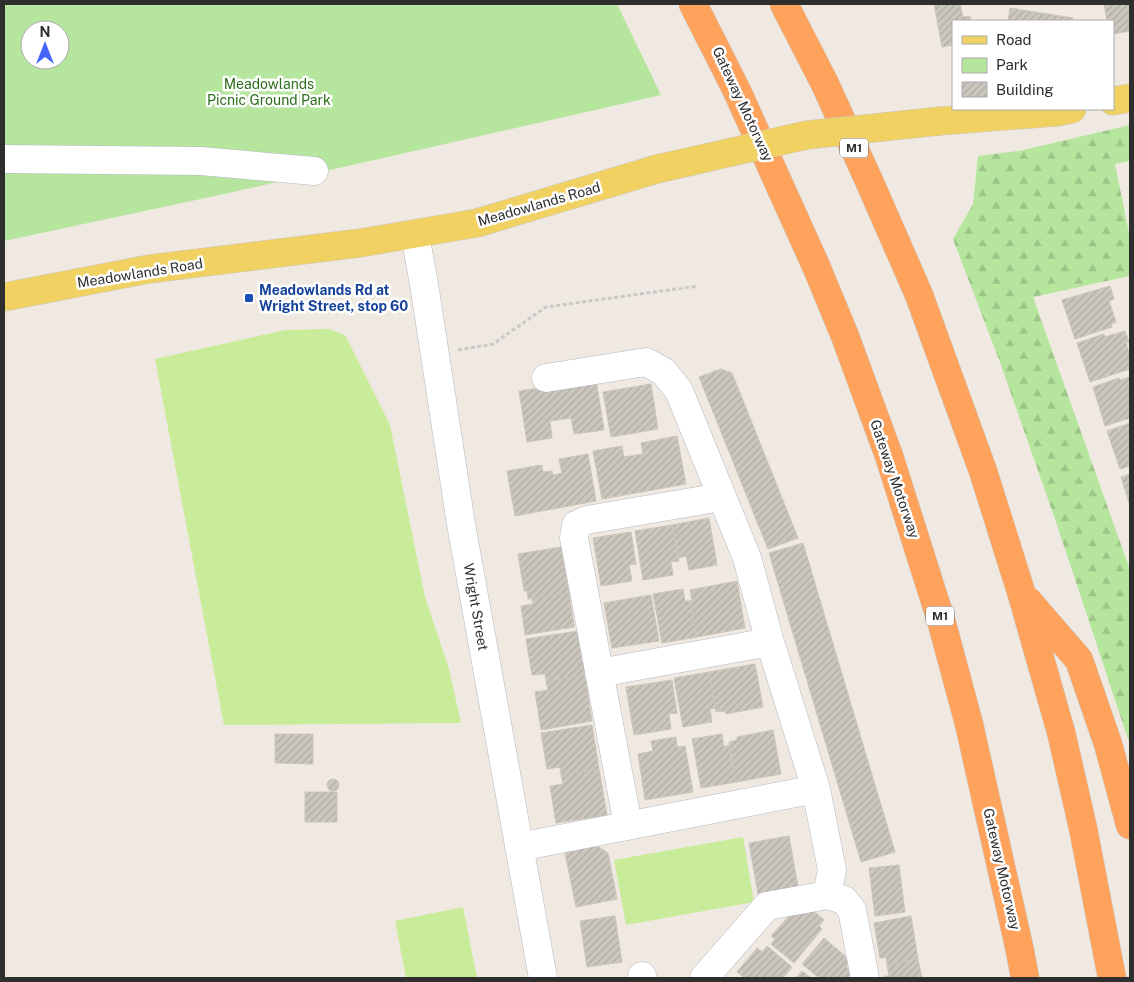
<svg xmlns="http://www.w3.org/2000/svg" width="1134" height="982" viewBox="0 0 1134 982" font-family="'Public Sans',sans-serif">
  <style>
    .forest { fill: url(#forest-firs) }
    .park { fill: #b6e59e; fill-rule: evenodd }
    .pitch { fill: #c9ec9a }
    .building { fill: url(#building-hatch); stroke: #cbc5ba }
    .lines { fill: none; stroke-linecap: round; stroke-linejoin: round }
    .minor-casing { stroke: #b4b7c1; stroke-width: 29 }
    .major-casing { stroke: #c9c9c9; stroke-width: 29 }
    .highway-casing { stroke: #c9c9c9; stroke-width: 29 }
    .path { stroke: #c9c9c9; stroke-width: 3; stroke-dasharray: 4 2.5; stroke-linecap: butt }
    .minor { stroke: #fff; stroke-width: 28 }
    .major { stroke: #f2d163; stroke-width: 28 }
    .highway { stroke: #ffa35c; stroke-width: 28 }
    .major-bridge-casing { stroke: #c9c9c9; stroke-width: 29; stroke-linecap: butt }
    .major-bridge { stroke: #f2d163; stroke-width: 28 }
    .transit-dot { fill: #1a4fb4; stroke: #fff; stroke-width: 2 }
    .labels { text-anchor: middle; stroke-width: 5; stroke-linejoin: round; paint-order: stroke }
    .shield { fill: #fff; stroke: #6d6d6d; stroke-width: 1 }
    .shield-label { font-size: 12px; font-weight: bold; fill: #2e2e2e }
    .park-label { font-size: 14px; fill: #2c6e1b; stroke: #fff }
    .street-label { font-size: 14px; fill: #2e2e2e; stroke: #fff }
    .transit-label { font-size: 14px; font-weight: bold; fill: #164399; stroke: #fff; text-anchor: start }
  </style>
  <defs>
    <pattern id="forest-firs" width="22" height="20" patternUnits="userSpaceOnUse" patternTransform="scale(1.25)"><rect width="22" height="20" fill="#b6e59e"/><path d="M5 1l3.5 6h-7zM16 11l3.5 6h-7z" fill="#9dc588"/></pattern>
    <pattern id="building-hatch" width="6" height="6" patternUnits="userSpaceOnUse" patternTransform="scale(1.25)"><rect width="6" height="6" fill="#cbc7bf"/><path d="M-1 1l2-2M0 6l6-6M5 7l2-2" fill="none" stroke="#afaba4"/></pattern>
  </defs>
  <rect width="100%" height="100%" fill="#efe9e1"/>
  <path class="forest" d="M1130,125V161L1115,164L1130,238V276L1033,297L1130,570V745L1057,525L1001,365L953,239L973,204L978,156L1019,151Z"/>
  <path class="park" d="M4,4H617L661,95L224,194L4,241ZM30,30H60V60H30Z"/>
  <path class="pitch" d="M329,329L345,335L390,425L425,597L449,669L461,723L224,725L155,359L285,330Z
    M743,837L754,902L626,925L614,860Z
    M463,907L477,978H406L395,921Z"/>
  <path class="building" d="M934,4H960L963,17L970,16L971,21H953V45L942,47Z
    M1104,4H1130V31L1113,34V21H1107Z
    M1010,8L1073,18L1072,21H1008Z
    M1110,286L1114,299L1109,301L1116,322L1111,324L1112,327L1075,339L1062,300Z
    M1125,331L1129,342L1126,343L1130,356V369L1090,382L1077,343L1104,334L1105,337Z
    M721,369L732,373L798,538L768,549L699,377Z
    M1130,377V418L1105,426L1093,387L1119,378L1120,380Z
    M596,380L604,430L574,434L571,418L550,421L552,438L527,442L519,391Z
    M651,384L658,429L611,437L603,392Z
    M1130,423V466L1120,469L1107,431Z
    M677,436L686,484L602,499L593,451L622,446L624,457L643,454L641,443Z
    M588,454L596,501L515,516L507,471L542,465L543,472L552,471L553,475L562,473L559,459Z
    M1130,474V506L1121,477Z
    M709,518L717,565L689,570L686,556L678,558L672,525Z
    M672,525L679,561L671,562L673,575L643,580L635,531Z
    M631,532L636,564L629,565L632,581L601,586L593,538Z
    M803,543L895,852L861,862L769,553Z
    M561,547L569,593L528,599L527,591H524L518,554Z
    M737,581L745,628L697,637L690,601L692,600L690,590Z
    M683,589L685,601H690L697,637L662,643L653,594Z
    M569,593L574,627L525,635L521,606L533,604L532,598Z
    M651,595L659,641L612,648L604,603Z
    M578,631L585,675L546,681L545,674L532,675L526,639Z
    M755,664L763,707L726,714L725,711L716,712L709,672Z
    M709,672L716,708L710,709L712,722L683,727L674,678Z
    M585,675L592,721L541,730L535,692L548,690L546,681Z
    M672,680L677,713L669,714L671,729L634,735L626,687Z
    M592,725L599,769L561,775L560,767L547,769L541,733Z
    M773,730L781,774L736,782L729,742L737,740V737Z
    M275,734H313V764L275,763Z
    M722,734L724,747L729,745L736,782L701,788L692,739Z
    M676,737L677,747L685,746L693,792L645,800L638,754L653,751L651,741Z
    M599,769L607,815L556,823L550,786L563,784L561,775Z
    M327 785a6 6 0 1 1 12 0a6 6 0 1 1-12 0Z
    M305,792H337V822H305Z
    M789,836L798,887L758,894L749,843Z
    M591,842L608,853L617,899L576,907L564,848Z
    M899,865L905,912L875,916L869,868Z
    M808,906L824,920L819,926L822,929L794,963L771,944L775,939L771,936L797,907Z
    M615,916L622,962L587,967L580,921Z
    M911,916L918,959L887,965L886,957L880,958L874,923Z
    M824,938L851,961L846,967L852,972L847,978H819L802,964Z
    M767,946L792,967L783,978H745L737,972L757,948L762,952Z
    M918,959L922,978H884V976H889L887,965Z
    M802,971L811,978H796Z"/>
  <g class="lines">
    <defs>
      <path id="minor" d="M4,159L201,161L314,171
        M415,235L424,284L461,524L543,978
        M599,673L770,642
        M816,789L832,870L827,895
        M628,825L574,538L576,525L587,520L721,497
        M519,847L816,789L770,642L747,558L679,391L664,372L646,362L546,378
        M642,976V978
        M704,978L767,906L827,895L844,900L852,910L865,978"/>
      <path id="major" d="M1113,101L1130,98
        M940,121L1057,112L1072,109
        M4,297L149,269L360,243L477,223L657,169"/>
      <path id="highway" d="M693,4L737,91L816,266L845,336L889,456L941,620L969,724L1020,951L1025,978
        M784,4L825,84L870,183L919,295L983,471L1022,595L1061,732L1083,828L1112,978
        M1028,601L1079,660L1108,744L1130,825"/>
    </defs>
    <use href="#minor" class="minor-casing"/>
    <use href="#major" class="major-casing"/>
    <use href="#highway" class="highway-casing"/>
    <path class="path" d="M458,350L493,344L546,307L698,286"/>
    <use href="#minor" class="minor"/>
    <use href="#major" class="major"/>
    <use href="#highway" class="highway"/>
    <defs>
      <path id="major-bridge" d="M657,169L807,135L940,121"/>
    </defs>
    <use href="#major-bridge" class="major-bridge-casing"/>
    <use href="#major-bridge" class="major-bridge"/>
  </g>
  <rect class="transit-dot" x="244" y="293" width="10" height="10" rx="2.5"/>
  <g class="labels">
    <g class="shield">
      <rect x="840" y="138.5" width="28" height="19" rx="4"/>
      <rect x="926" y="606.5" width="28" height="19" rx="4"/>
    </g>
    <g class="shield-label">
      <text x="854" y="152">M1</text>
      <text x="940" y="620">M1</text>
    </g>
    <g class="park-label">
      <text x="269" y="89">Meadowlands<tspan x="269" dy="16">Picnic Ground Park</tspan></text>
    </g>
    <g class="street-label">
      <text transform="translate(743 104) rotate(65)" y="5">Gateway Motorway</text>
      <text transform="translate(539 204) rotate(-16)" y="5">Meadowlands Road</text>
      <text transform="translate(140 273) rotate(-9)" y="5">Meadowlands Road</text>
      <text transform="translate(895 479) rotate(71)" y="5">Gateway Motorway</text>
      <text transform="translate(476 607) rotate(80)" y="5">Wright Street</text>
      <text transform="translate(1002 869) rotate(77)" y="5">Gateway Motorway</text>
    </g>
    <g class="transit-label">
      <text x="259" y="295">Meadowlands Rd at<tspan x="259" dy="16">Wright Street, stop 60</tspan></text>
    </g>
  </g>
  <rect width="1134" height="982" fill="none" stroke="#2e2e2e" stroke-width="10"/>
  <rect x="952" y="20" width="162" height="90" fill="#ffffff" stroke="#ababab"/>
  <rect x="962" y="36" width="25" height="8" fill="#f2d163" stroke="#ababab"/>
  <text x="996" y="45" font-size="15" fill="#2e2e2e">Road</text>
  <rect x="962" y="58" width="25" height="15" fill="#b6e59e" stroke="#ababab"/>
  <text x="996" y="70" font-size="15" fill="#2e2e2e">Park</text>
  <rect x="962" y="82" width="25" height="15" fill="url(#building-hatch)" stroke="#ababab"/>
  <text x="996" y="95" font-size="15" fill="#2e2e2e">Building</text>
  <g transform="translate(45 45)"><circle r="24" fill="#ffffff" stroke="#ababab"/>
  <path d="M0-4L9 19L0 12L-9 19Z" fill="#4264fb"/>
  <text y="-8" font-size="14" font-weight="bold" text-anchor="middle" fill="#2e2e2e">N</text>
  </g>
</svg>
